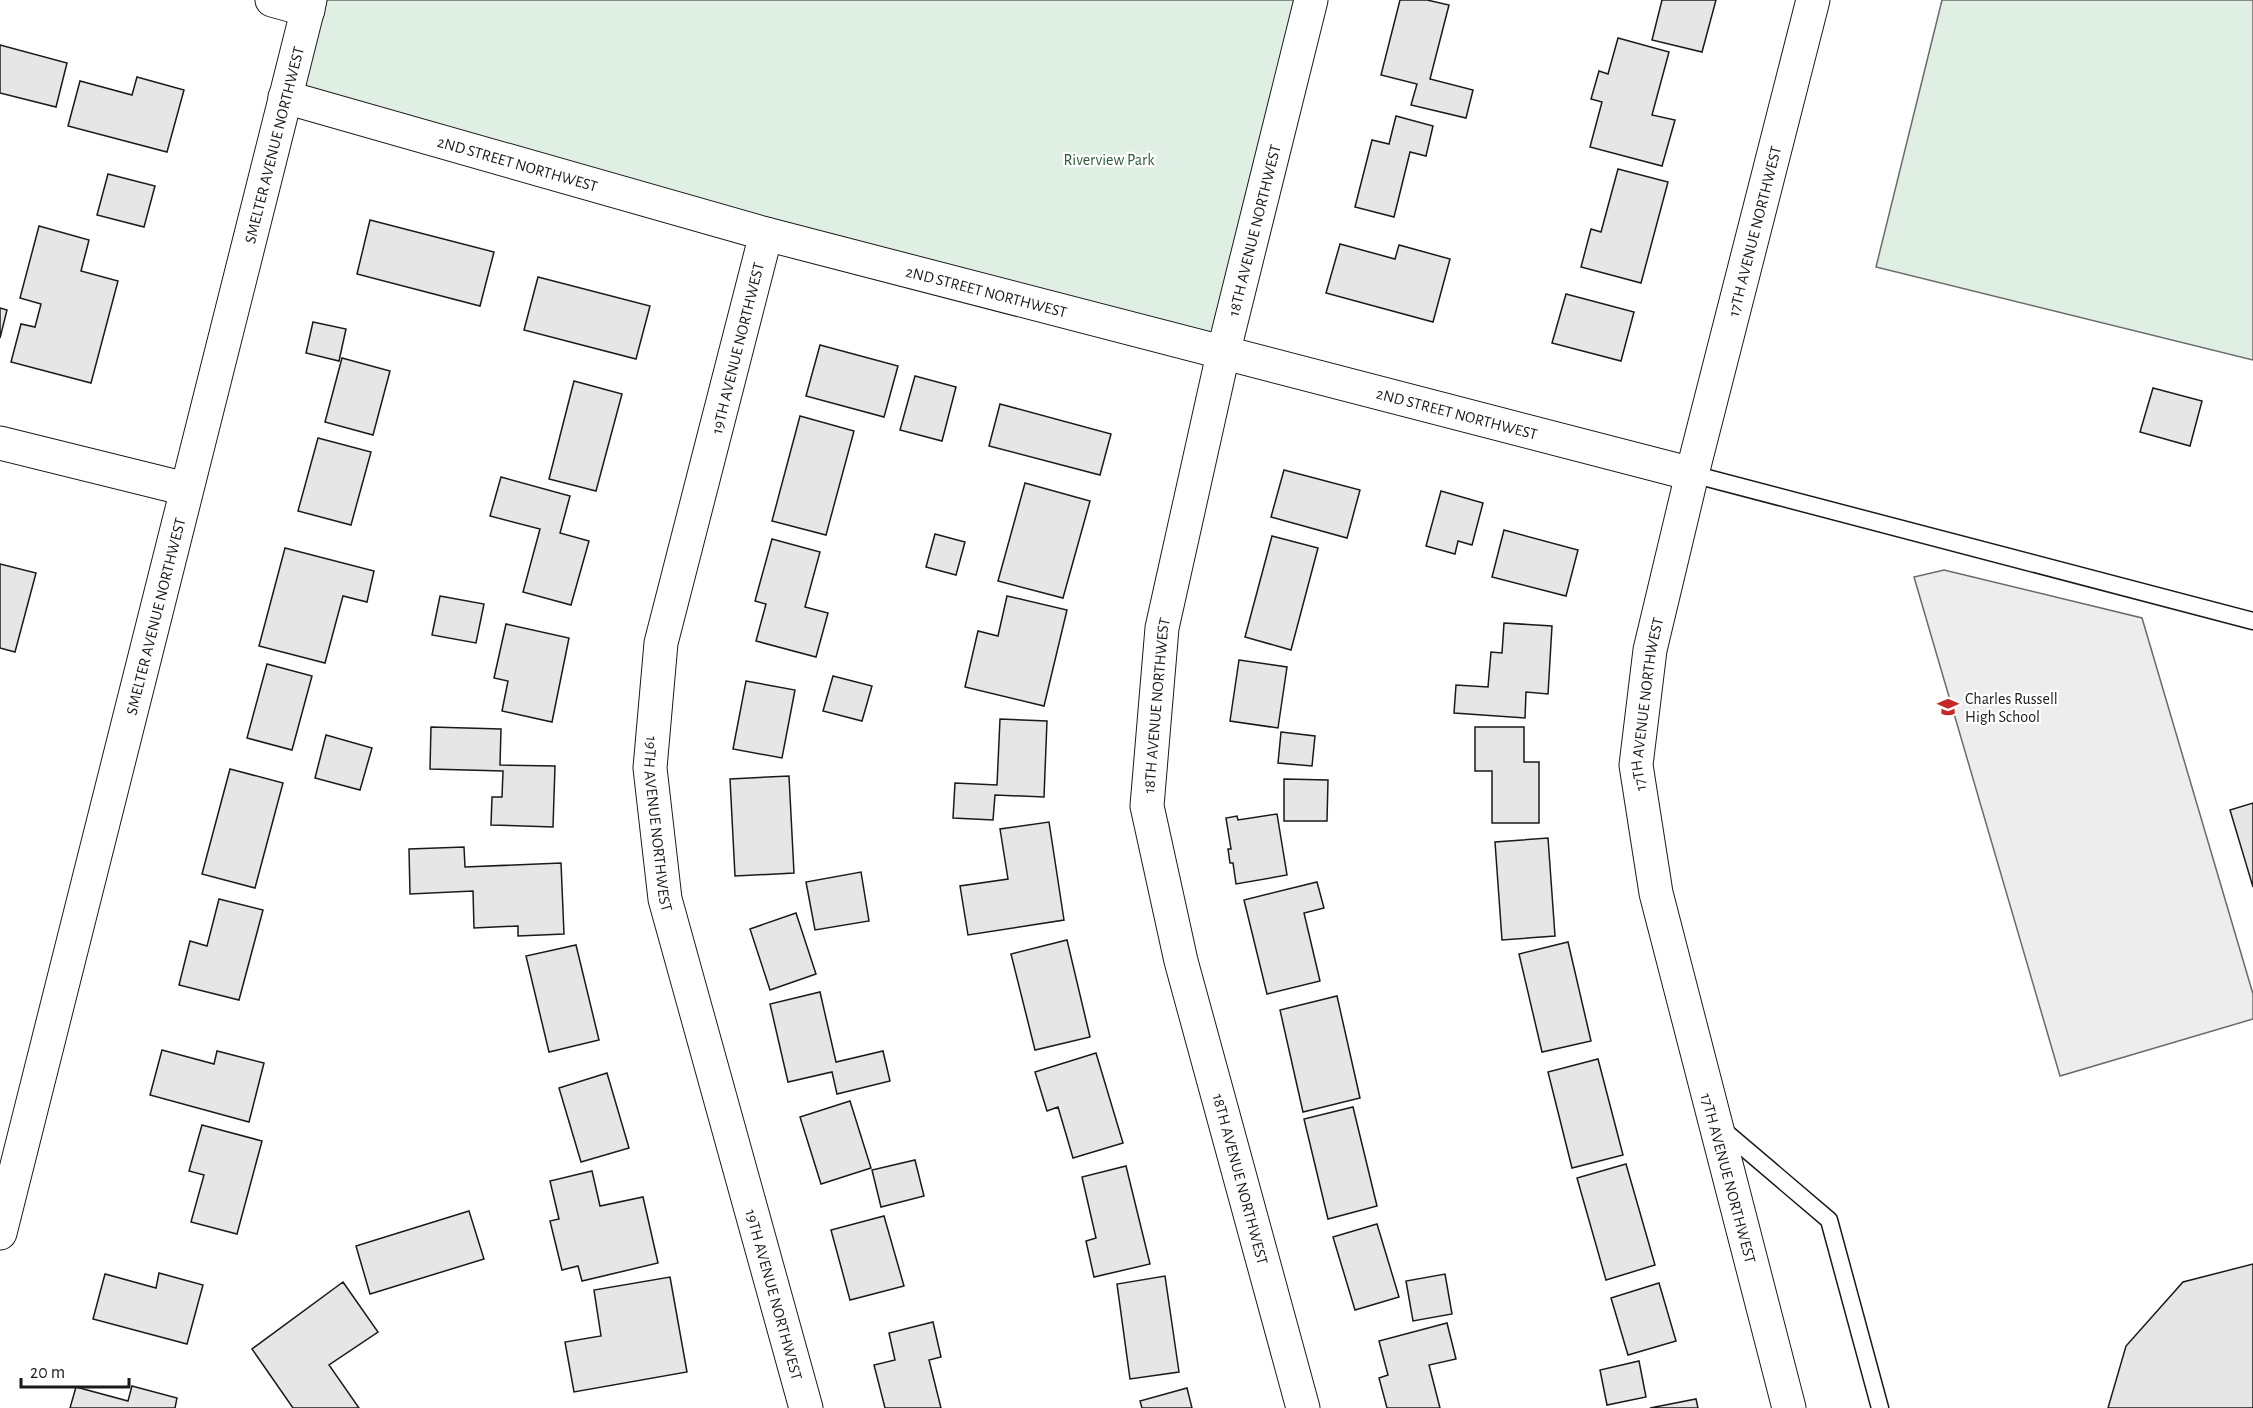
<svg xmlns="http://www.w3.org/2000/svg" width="2253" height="1408" viewBox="0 0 2253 1408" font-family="'Alegreya Sans',sans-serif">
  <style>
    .green { fill: #e0efe3; stroke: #6a6a6a; stroke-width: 1.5 }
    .parking { fill: #ededed; stroke: #6a6a6a; stroke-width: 1.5 }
    .building { fill: #e6e6e6; stroke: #1a1a1a; stroke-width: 1.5 }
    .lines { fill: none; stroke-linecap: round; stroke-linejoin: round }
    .lane-casing { stroke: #1a1a1a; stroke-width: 19 }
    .street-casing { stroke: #1a1a1a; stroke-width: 35 }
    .secondary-casing { stroke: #1a1a1a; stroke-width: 35 }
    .lane { stroke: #fff; stroke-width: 16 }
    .street { stroke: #fff; stroke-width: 33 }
    .secondary { stroke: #fff; stroke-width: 33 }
    .labels { text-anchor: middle; stroke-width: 4.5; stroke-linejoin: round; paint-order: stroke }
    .street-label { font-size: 16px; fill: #1a1a1a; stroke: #fff }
    .park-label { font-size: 16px; fill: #2b5a34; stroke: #fff }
    .poi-label { font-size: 16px; fill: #1a1a1a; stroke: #fff; text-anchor: start }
  </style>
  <rect width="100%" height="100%" fill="#fff"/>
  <path class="green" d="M308,0H1311L1223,354L285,97Z
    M1942,0H2253V360L1876,267Z"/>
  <path class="parking" d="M1944,570L2142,618L2253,994V1019L2060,1076L1914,577Z"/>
  <path class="building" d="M1400,0H1427L1449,5L1430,79L1473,90L1466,118L1411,105L1417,84L1381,75Z
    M1662,0H1716L1702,52L1652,40Z
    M1618,38L1669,52L1652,115L1675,120L1662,166L1590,147L1602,102L1591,99L1599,71L1608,74Z
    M0,45L67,63L56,107L0,93Z
    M137,77L184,90L167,152L68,126L80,81L132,95Z
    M1396,116L1433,126L1426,156L1410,152L1394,217L1355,207L1372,140L1389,144Z
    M1618,169L1668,182L1641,283L1581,267L1591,229L1601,232Z
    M108,174L155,186L144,227L97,215Z
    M370,220L494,252L480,306L357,274Z
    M39,226L89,240L81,271L118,281L91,383L11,362L21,324L35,327L41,304L20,298Z
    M1340,244L1395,259L1399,245L1450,259L1433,322L1326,293Z
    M538,277L650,306L636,359L524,330Z
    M1566,294L1634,312L1621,361L1552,343Z
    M0,308L7,310L0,338Z
    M313,322L346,329L339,361L306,353Z
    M820,345L898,366L884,417L806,396Z
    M342,358L390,371L373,435L325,422Z
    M915,376L956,387L942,441L900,430Z
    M574,381L622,394L596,491L549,479Z
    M2153,388L2202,401L2190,446L2140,432Z
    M1000,404L1111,434L1100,475L989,446Z
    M800,416L854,431L826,535L772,521Z
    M318,438L371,452L351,525L298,511Z
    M1284,470L1360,490L1347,538L1271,517Z
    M501,477L570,496L560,533L589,541L571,605L523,592L540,529L490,516Z
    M1025,483L1090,501L1063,598L998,581Z
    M1441,491L1483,503L1472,545L1458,541L1455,554L1426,546Z
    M1504,530L1578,550L1566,596L1492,577Z
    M935,534L965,542L956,575L926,567Z
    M1272,536L1318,548L1291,650L1245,637Z
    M772,539L820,552L805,607L828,613L816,657L756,641L766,604L755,601Z
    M285,548L374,571L367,602L343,596L325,663L259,646Z
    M0,564L36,573L15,652L0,648Z
    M440,596L484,604L476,643L432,635Z
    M1007,596L1067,610L1044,706L965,687L978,631L998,636Z
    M1504,623L1552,626L1548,694L1526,692L1525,718L1454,713L1456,685L1488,687L1491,652L1502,653Z
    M506,624L569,638L552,722L502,711L508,681L494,678Z
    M1239,660L1287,667L1278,728L1230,721Z
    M267,664L312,676L292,750L247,738Z
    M833,676L872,686L862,721L823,711Z
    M746,681L795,690L782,758L733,749Z
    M1000,719L1047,721L1044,797L995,795L993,820L953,818L955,783L997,785Z
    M431,727L501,729L500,765L555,766L553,827L491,825L492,797H502L503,771L430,769Z
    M1475,727H1524V762H1539V823H1492V771H1475Z
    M1281,732L1315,736L1312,766L1278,763Z
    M326,735L372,748L360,790L315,778Z
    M230,769L283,783L255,888L202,874Z
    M789,776L794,873L735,876L730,779Z
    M1284,779L1328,780L1327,821H1284Z
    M2253,803V887L2230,810Z
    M1277,814L1287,875L1236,884L1233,863H1230L1228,849H1231L1226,818L1237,816L1238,820Z
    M1049,822L1064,920L968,935L960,886L1008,879L1000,829Z
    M1548,838L1555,936L1502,940L1495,842Z
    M464,847L465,867L561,863L564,934L518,936V926L474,928L473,891L410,894L409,849Z
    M861,872L869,921L815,930L806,882Z
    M1317,882L1324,908L1304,913L1320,981L1267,994L1244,900Z
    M219,899L263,910L239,1000L179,985L190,941L207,946Z
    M796,913L816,974L770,990L750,929Z
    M1067,940L1090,1037L1035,1050L1011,954Z
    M1568,942L1591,1041L1542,1052L1519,954Z
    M576,945L599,1040L549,1052L526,956Z
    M820,992L836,1062L883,1051L890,1081L837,1094L832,1072L788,1082L770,1004Z
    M1337,996L1360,1098L1303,1112L1280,1010Z
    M162,1050L214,1064L217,1051L264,1063L249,1122L150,1095Z
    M1096,1053L1123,1143L1073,1158L1058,1107L1047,1111L1035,1072Z
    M1598,1059L1623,1155L1572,1168L1548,1072Z
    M607,1073L629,1148L581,1162L559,1088Z
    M850,1101L871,1168L821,1184L800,1117Z
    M1353,1107L1377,1206L1328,1219L1304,1119Z
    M202,1125L262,1141L237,1234L191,1222L204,1175L189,1171Z
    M915,1160L924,1196L881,1207L872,1170Z
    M1626,1164L1655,1265L1606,1280L1577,1178Z
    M1126,1166L1150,1264L1094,1277L1086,1241L1096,1238L1082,1177Z
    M592,1171L600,1206L643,1197L658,1263L582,1281L578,1266L562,1270L550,1221L559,1219L550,1181Z
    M469,1211L484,1259L370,1294L356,1246Z
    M884,1216L904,1286L850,1300L831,1230Z
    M1377,1224L1399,1297L1355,1310L1333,1237Z
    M2253,1264V1408H2108L2126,1346L2183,1282Z
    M159,1273L203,1285L187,1344L93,1319L105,1274L156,1288Z
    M1445,1274L1452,1314L1413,1321L1406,1281Z
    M1165,1276L1179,1372L1130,1379L1117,1284Z
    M670,1277L687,1372L574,1392L565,1342L601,1336L594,1290Z
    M343,1282L378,1332L329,1365L359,1408H293L252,1349Z
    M1659,1283L1676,1341L1628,1355L1611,1298Z
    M933,1322L941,1357L929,1360L941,1408H885L874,1365L895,1360L889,1333Z
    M1447,1323L1456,1359L1429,1365L1440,1408H1387L1379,1378L1388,1375L1379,1341Z
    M1639,1361L1646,1397L1607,1405L1600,1370Z
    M132,1386L177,1398L175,1408H70L76,1387L128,1401Z
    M1187,1388L1192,1408H1142L1140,1401Z
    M1696,1399L1698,1408H1650Z"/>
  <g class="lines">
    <defs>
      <path id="lane" d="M1692,474L2253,621
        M1722,1129L1829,1220L1880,1408"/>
      <g id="street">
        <path d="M272,0L308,10"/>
        <path id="s1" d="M285,97L766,234L1692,474"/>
        <path id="s2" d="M766,234L661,643L650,768L665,899L806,1408"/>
        <path d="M0,443L186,489"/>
        <path id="s3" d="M1303,1408L1181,961L1147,806L1162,628L1223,354L1311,0"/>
        <path id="s4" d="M1789,1408L1656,893L1636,765L1650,650L1692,474L1813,0"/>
      </g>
      <g id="secondary">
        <path id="s5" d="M0,1233L310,0"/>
      </g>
    </defs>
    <use href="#lane" class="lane-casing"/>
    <use href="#street" class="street-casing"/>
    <use href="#secondary" class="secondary-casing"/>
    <use href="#lane" class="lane"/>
    <use href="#street" class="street"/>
    <use href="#secondary" class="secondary"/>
  </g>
  <defs>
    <symbol id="school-bare" viewBox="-9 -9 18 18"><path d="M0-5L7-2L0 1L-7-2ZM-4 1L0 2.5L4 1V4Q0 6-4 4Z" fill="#c62828" stroke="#fff" stroke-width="2.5" paint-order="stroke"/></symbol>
  </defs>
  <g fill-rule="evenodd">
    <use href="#school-bare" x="1933" y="692" width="30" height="30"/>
  </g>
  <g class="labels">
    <g class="street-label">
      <text dy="6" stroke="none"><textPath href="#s5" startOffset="1122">SMELTER AVENUE NORTHWEST</textPath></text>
      <text dy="6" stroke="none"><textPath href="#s1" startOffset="242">2ND STREET NORTHWEST</textPath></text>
      <text dy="6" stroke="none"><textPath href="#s3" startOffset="1209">18TH AVENUE NORTHWEST</textPath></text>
      <text dy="6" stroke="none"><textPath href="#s4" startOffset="1209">17TH AVENUE NORTHWEST</textPath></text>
      <text dy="6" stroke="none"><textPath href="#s1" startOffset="728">2ND STREET NORTHWEST</textPath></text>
      <text transform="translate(737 348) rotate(-76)" y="6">19TH AVENUE NORTHWEST</text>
      <text dy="6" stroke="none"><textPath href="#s1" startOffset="1214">2ND STREET NORTHWEST</textPath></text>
      <text dy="6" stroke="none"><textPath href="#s5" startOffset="636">SMELTER AVENUE NORTHWEST</textPath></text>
      <text dy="6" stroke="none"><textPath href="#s4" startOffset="723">17TH AVENUE NORTHWEST</textPath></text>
      <text dy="6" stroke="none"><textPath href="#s3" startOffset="723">18TH AVENUE NORTHWEST</textPath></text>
      <text dy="6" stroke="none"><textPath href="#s2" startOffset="604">19TH AVENUE NORTHWEST</textPath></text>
      <text transform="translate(1729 1178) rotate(75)" y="6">17TH AVENUE NORTHWEST</text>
      <text transform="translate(1241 1179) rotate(75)" y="6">18TH AVENUE NORTHWEST</text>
      <text dy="6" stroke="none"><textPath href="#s2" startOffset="1090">19TH AVENUE NORTHWEST</textPath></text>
    </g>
    <g class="park-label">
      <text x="1109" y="165">Riverview Park</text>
    </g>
    <g class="poi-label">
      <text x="1965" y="704">Charles Russell<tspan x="1965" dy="18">High School</tspan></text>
    </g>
  </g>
  <path d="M21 1378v9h108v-9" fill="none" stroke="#1a1a1a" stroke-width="3"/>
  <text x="30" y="1378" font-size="18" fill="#1a1a1a" stroke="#ffffff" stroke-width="4.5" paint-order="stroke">20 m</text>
</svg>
